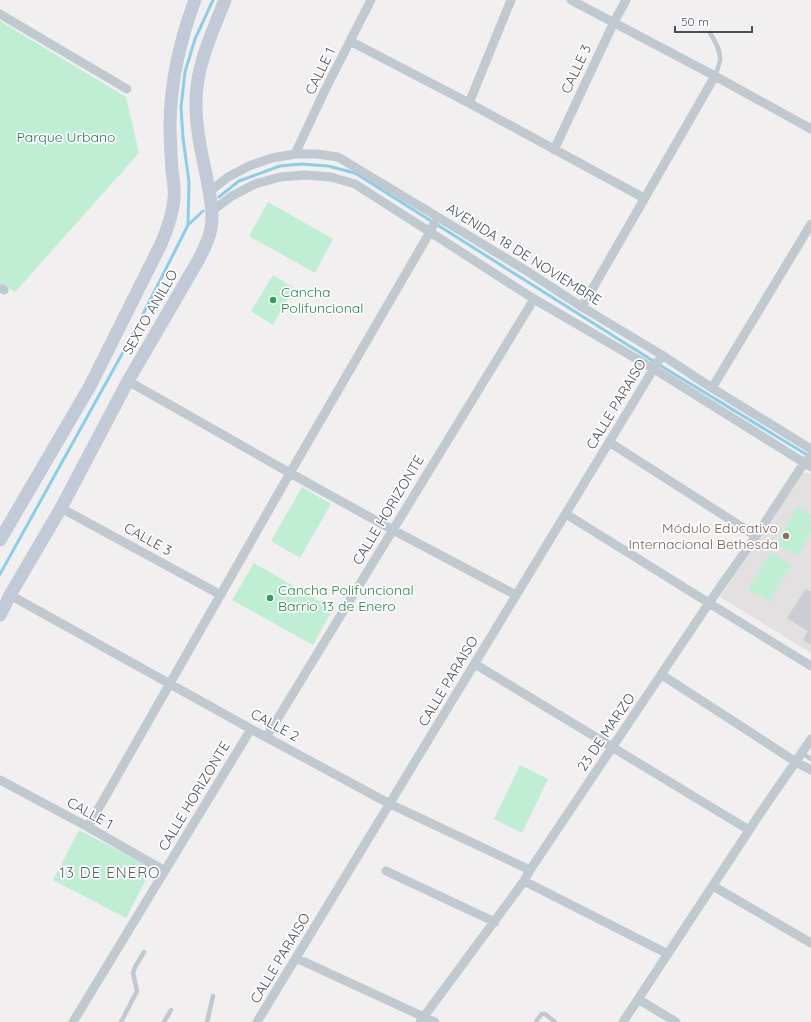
<svg xmlns="http://www.w3.org/2000/svg" width="811" height="1022" viewBox="0 0 811 1022" font-family="Quicksand,sans-serif">
  <style>
    .education { fill: #e2e0e1 }
    .green { fill: #bfeed5 }
    .lines { fill: none; stroke-linecap: round; stroke-linejoin: round }
    .stream { stroke: #8dcde9; stroke-width: 3 }
    .building { fill: #cccdd3; stroke: #d3d4da }
    .lane { stroke: #c0c8d0; stroke-width: 4.5 }
    .street { stroke: #c0c8d0; stroke-width: 9 }
    .secondary { stroke: #c2cad7; stroke-width: 13 }
    .leisure-dot { fill: #2e9e5b; stroke: #fff; stroke-width: 1.5 }
    .education-dot { fill: #8d6e63; stroke: #fff; stroke-width: 1.5 }
    .labels { text-anchor: middle; stroke-width: 3.5; stroke-linejoin: round; paint-order: stroke }
    .street-label { font-size: 14px; fill: #47505c; stroke: #fff }
    .park-label { font-size: 14px; fill: #1a7b54; stroke: #fff }
    .leisure-label { font-size: 14px; fill: #27864d; stroke: #fff; text-anchor: start }
    .education-label { font-size: 14px; fill: #785e54; stroke: #fff; text-anchor: end }
    .neighbourhood-label { font-size: 15px; letter-spacing: 1px; fill: #5c5e63; stroke: #fff }
  </style>
  <rect width="100%" height="100%" fill="#f1efef"/>
  <path class="education" d="M802,473H808L811,474V653L720,597Z"/>
  <path class="green" d="M0,21L126,97L139,153L15,292L0,283Z
    M268,202L333,239L315,273L249,236Z
    M273,275L294,288L273,325L251,311Z
    M302,487L331,504L300,558L271,541Z
    M797,507L811,515V533L797,556L776,544Z
    M770,552L791,565L770,601L748,589Z
    M254,563L333,609L313,645L232,600Z
    M520,765L548,779L522,833L494,819Z
    M79,830L152,868L126,918L53,880Z"/>
  <g class="lines">
    <path class="stream" d="M219,197L239,181L280,166L301,164L328,166L355,173L666,369L809,456
      M188,225L203,211
      M0,574L132,336L188,225L189,182L183,138L181,107L185,72L195,39L213,0"/>
  </g>
  <path class="building" d="M806,589L811,592V645L803,640L808,631L787,618Z"/>
  <g class="lines">
    <path class="lane" d="M710,33C715,41 721,51 720,60C719,66 717,71 715,76
      M802,753L811,759
      M121,1022L137,991L133,973L135,967L144,952
      M164,1022L171,1010
      M207,1022L213,996
      M536,1022L540,1016L542,1014H545L555,1022"/>
    <path class="street" d="M571,0L715,76L811,129
      M0,14L127,89
      M350,41L469,103L644,198
      M469,103L511,0
      M554,150L614,22L626,0
      M295,154L325,90L371,0
      M209,192L228,177L249,166L272,158L295,154H317L338,157L428,211L530,273L582,307L662,355L712,388L811,449
      M212,211L232,196L255,184L280,177L305,175L331,177L355,184L430,232L534,299L654,369L811,467
      M0,288L4,290
      M582,307L715,76
      M128,381L290,473L393,530L516,595
      M712,388L811,224
      M609,442L756,536
      M61,508L221,595
      M566,514L709,603L811,666
      M10,595L251,729L390,804L530,870
      M475,664L749,830
      M662,675L796,762L811,770
      M267,736L534,299
      M0,780L88,827L165,871
      M88,827L290,473L430,232L437,217
      M386,871L495,922
      M524,881L668,954
      M713,886L811,943
      M296,958L435,1022
      M638,999L676,1022
      M73,1022L251,729
      M257,1022L662,355
      M420,1022L524,881L530,870L709,603L756,536L804,463L811,456
      M623,1022C665,959 706,895 748,832C768,800 791,770 811,739"/>
    <path class="secondary" d="M0,540L90,386L161,244C167,230 173,214 174,198C175,189 173,179 172,170C171,154 170,138 170,122C171,79 180,40 195,0
      M0,615L10,595L61,508L128,381L199,259C204,249 209,240 211,228C214,210 209,192 206,174C201,151 196,128 196,105C195,68 212,33 225,0"/>
  </g>
  <g class="leisure-dot">
    <circle cx="273" cy="300" r="4"/>
    <circle cx="270" cy="598" r="4"/>
  </g>
  <circle class="education-dot" cx="786" cy="536" r="4"/>
  <g class="labels">
    <g class="street-label">
      <text transform="translate(576 69) rotate(-65)" y="5">CALLE 3</text>
      <text transform="translate(320 71) rotate(-64)" y="5">CALLE 1</text>
      <text transform="translate(524 254) rotate(32)" y="5">AVENIDA 18 DE NOVIEMBRE</text>
      <text transform="translate(150 312) rotate(-60)" y="5">SEXTO ANILLO</text>
      <text transform="translate(616 404) rotate(-59)" y="5">CALLE PARAISO</text>
      <text transform="translate(388 510) rotate(-59)" y="5">CALLE HORIZONTE</text>
      <text transform="translate(148 539) rotate(29)" y="5">CALLE 3</text>
      <text transform="translate(448 681) rotate(-59)" y="5">CALLE PARAISO</text>
      <text transform="translate(275 725) rotate(28)" y="5">CALLE 2</text>
      <text transform="translate(606 732) rotate(-56)" y="5">23 DE MARZO</text>
      <text transform="translate(194 796) rotate(-59)" y="5">CALLE HORIZONTE</text>
      <text transform="translate(90 813) rotate(29)" y="5">CALLE 1</text>
      <text transform="translate(280 958) rotate(-59)" y="5">CALLE PARAISO</text>
    </g>
    <g class="park-label">
      <text x="66" y="142">Parque Urbano</text>
    </g>
    <g class="leisure-label">
      <text x="281" y="297">Cancha<tspan x="281" dy="16">Polifuncional</tspan></text>
      <text x="278" y="595">Cancha Polifuncional<tspan x="278" dy="16">Barrio 13 de Enero</tspan></text>
    </g>
    <g class="education-label">
      <text x="778" y="533">Módulo Educativo<tspan x="778" dy="16">Internacional Bethesda</tspan></text>
    </g>
    <g class="neighbourhood-label">
      <text x="110" y="878">13 DE ENERO</text>
    </g>
  </g>
  <path d="M675 26v6h77v-6" fill="none" stroke="#47505c" stroke-width="2"/>
  <text x="681" y="26" font-size="12" fill="#47505c" stroke="#ffffff" stroke-width="3" paint-order="stroke">50 m</text>
</svg>
